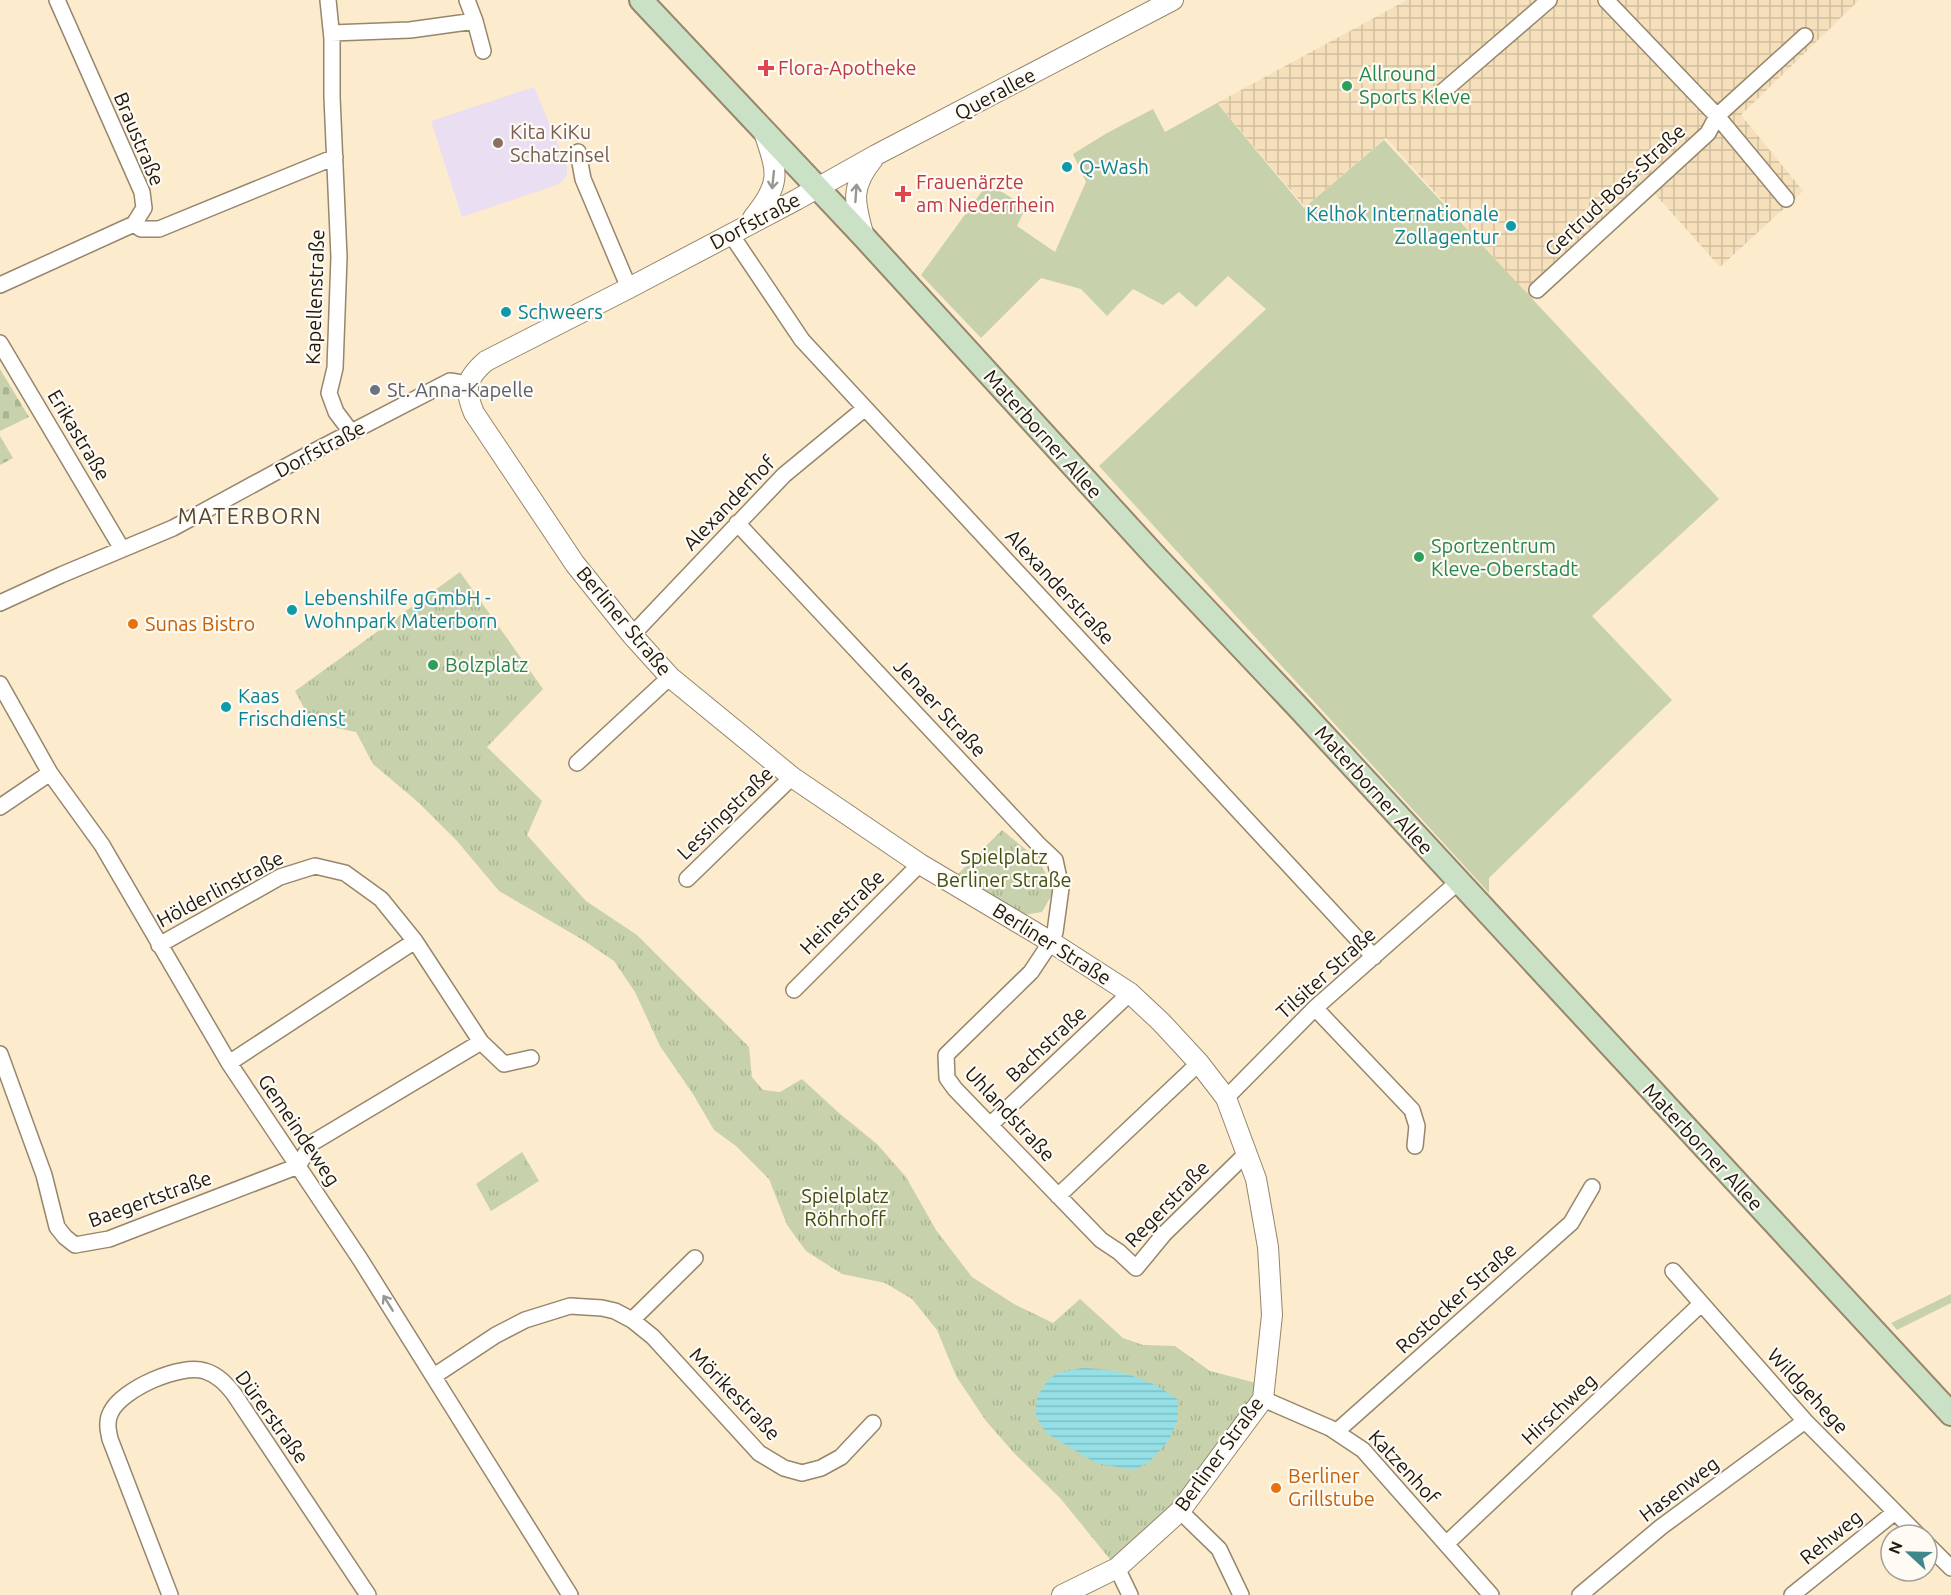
<svg xmlns="http://www.w3.org/2000/svg" width="1951" height="1595" viewBox="0 0 1951 1595" font-family="Ubuntu,sans-serif">
  <style>
    .industrial { fill: url(#industrial-grid) }
    .education { fill: #eadef3 }
    .grass { fill: #c7d2ac }
    .cemetery { fill: url(#cemetery-stones) }
    .park { fill: url(#park-tufts) }
    .water { fill: url(#water-rules) }
    .lines { fill: none; stroke-linecap: round; stroke-linejoin: round }
    .minor-casing { stroke: #96866b; stroke-width: 18 }
    .tertiary-casing { stroke: #96866b; stroke-width: 22 }
    .secondary-casing { stroke: #96866b; stroke-width: 26 }
    .minor { stroke: #fff; stroke-width: 15 }
    .tertiary { stroke: #fff; stroke-width: 20 }
    .secondary { stroke: #cbe1c6; stroke-width: 22 }
    .oneway { stroke: #999792 }
    .health-dot { fill: #e0444e; stroke: #fefaf4; stroke-width: 2 }
    .leisure-dot { fill: #2e9e5b; stroke: #fefaf4; stroke-width: 2 }
    .education-dot { fill: #8d6e63; stroke: #fefaf4; stroke-width: 2 }
    .culture-dot { fill: #0f9aa8; stroke: #fefaf4; stroke-width: 2 }
    .worship-dot { fill: #6b7280; stroke: #fefaf4; stroke-width: 2 }
    .food-dot { fill: #e8710a; stroke: #fefaf4; stroke-width: 2 }
    .labels { text-anchor: middle; stroke-width: 4.5; stroke-linejoin: round; paint-order: stroke }
    .health-label { font-size: 20px; fill: #be3a42; stroke: #fefaf4; text-anchor: start }
    .leisure-label { font-size: 20px; fill: #27864d; stroke: #fefaf4; text-anchor: start }
    .street-label { font-size: 20px; fill: #1d170d; stroke: #fefaf4 }
    .education-label { font-size: 20px; fill: #785e54; stroke: #fefaf4; text-anchor: start }
    .culture-label { font-size: 20px; fill: #0d838f; stroke: #fefaf4; text-anchor: start }
    .worship-label { font-size: 20px; fill: #5b616d; stroke: #fefaf4; text-anchor: start }
    .food-label { font-size: 20px; fill: #c56008; stroke: #fefaf4; text-anchor: start }
    .park-label { font-size: 20px; fill: #424f13; stroke: #fefaf4 }
    .quarter-label { font-size: 22px; letter-spacing: 1.5px; fill: #55472d; stroke: #fefaf4 }
  </style>
  <defs>
    <pattern id="industrial-grid" width="8" height="8" patternUnits="userSpaceOnUse" patternTransform="scale(1.5)"><rect width="8" height="8" fill="#f5e0bb"/><path d="M0 4h8M4 0v8" fill="none" stroke="#d2bfa0"/></pattern>
    <pattern id="cemetery-stones" width="16" height="16" patternUnits="userSpaceOnUse" patternTransform="scale(1.5)"><rect width="16" height="16" fill="#c7d2ac"/><path d="M2 7V4a2 2 0 0 1 4 0v3zM10 15v-3a2 2 0 0 1 4 0v3z" fill="#aab493"/></pattern>
    <pattern id="park-tufts" width="24" height="20" patternUnits="userSpaceOnUse" patternTransform="scale(1.5)"><rect width="24" height="20" fill="#c7d2ac"/><path d="M3 7l-1-3M5 7V3M7 7l1-3M15 17l-1-3M17 17v-4M19 17l1-3" fill="none" stroke="#aab493"/></pattern>
    <pattern id="water-rules" width="6" height="5" patternUnits="userSpaceOnUse" patternTransform="scale(1.5)"><rect width="6" height="5" fill="#95dfe6"/><path d="M0 2.5h6" fill="none" stroke="#80bfc4"/></pattern>
  </defs>
  <rect width="100%" height="100%" fill="#fdebcd"/>
  <path class="industrial" d="M1407,0H1859L1741,115L1803,191L1720,267L1655,194L1532,300L1386,138L1305,207L1217,103Z"/>
  <path class="education" d="M534,87L567,166V174L562,182L554,186L462,217L431,121Z"/>
  <path class="grass" d="M1217,103L1304,208L1384,140L1719,499L1592,616L1672,700L1489,878V893L1099,466L1266,309L1228,276L1196,307L1179,292L1163,305L1133,289L1107,316L1081,289L1041,278L981,338L921,275L988,183L1026,207L1017,226L1055,252L1086,182L1073,154L1107,133L1153,109L1165,132Z
    M1951,1294V1303L1897,1330L1891,1323Z"/>
  <path class="cemetery" d="M0,369L29,417L0,431Z
    M0,436L13,458L0,465Z"/>
  <path class="park" d="M460,572L543,689L487,747L542,801L527,835L586,901L637,935L749,1047L752,1077L763,1090L780,1092L802,1079L839,1113L877,1144L906,1177L936,1230L972,1277L1014,1304L1053,1323L1080,1299L1123,1338L1143,1345L1175,1346L1210,1371L1264,1385L1180,1511L1117,1568L1061,1499L1014,1453L986,1421L956,1376L937,1330L912,1299L885,1283L842,1274L806,1251L787,1225L769,1179L736,1146L714,1130L693,1094L660,1046L635,992L614,961L583,940L499,891L457,841L419,803L373,764L356,732L312,723L295,691Z
    M1002,830L1029,852L1042,866L1054,891L1042,912L1024,915L958,874Z
    M522,1152L539,1181L491,1211L476,1184Z"/>
  <path class="water" d="M1082,1368C1118,1369 1150,1378 1178,1400V1419L1169,1440L1148,1463L1133,1470L1096,1463L1046,1433L1036,1416L1037,1397L1048,1380L1058,1373Z"/>
  <g class="lines">
    <defs>
      <path id="minor" d="M328,0L332,39V97L339,257L335,368L329,393L336,412L351,432
        M467,0L475,21
        M1606,0L1717,116L1786,199
        M332,33L410,30L475,21L483,51
        M1440,94L1549,0
        M578,152L583,179L629,288
        M134,224L141,229H159L335,157
        M730,233L802,340L1374,957
        M0,285L134,224L144,208L142,192L57,0
        M1537,290L1708,133L1717,116L1805,36
        M0,343L122,549
        M737,523L1038,844L1055,860L1061,888L1055,932L1051,942L1031,972L946,1055L947,1078L955,1089L1101,1240L1119,1252L1136,1268L1164,1234L1247,1153
        M0,603L61,575L173,528L309,454L450,381L468,384
        M632,635L784,475L864,409
        M0,684L50,773L102,845L229,1063L360,1259L570,1595
        M577,763L670,677
        M0,807L50,773
        M687,879L792,777
        M159,945L280,877L315,866L345,873L381,899L415,941L481,1042L504,1064L531,1058
        M794,990L920,864
        M1315,1008L1412,1110L1417,1126L1415,1146
        M0,1054L44,1175L57,1227L65,1237L75,1245L109,1239L298,1166L312,1143L481,1042
        M229,1063L415,941
        M1226,1098L1315,1008L1458,882
        M990,1125L1130,993
        M1058,1196L1199,1063
        M1673,1271L1805,1421L1918,1535
        M632,1320L695,1258
        M434,1376L496,1335L525,1320L570,1306L602,1308L615,1311L632,1320L653,1337L759,1453L784,1468L802,1473L821,1468L841,1457L873,1423
        M1263,1399L1330,1428L1363,1450L1491,1595
        M1336,1432L1571,1223L1592,1187
        M1180,1511L1219,1549L1241,1595
        M1446,1544L1701,1304
        M1927,1544L1951,1568
        M1117,1568L1130,1595
        M170,1595L110,1439C108,1430 106,1421 111,1412C122,1389 181,1363 205,1371C218,1375 226,1384 234,1394L368,1595
        M1580,1595L1661,1527L1805,1421
        M1792,1595L1895,1512"/>
      <path id="tertiary" d="M753,218C783,181 777,172 763,129
        M864,237C855,204 849,188 873,159
        M1062,1595L1117,1568L1180,1511L1263,1399L1272,1315L1268,1247L1256,1179L1226,1098L1199,1063L1161,1022L1130,993L1051,942L920,864L792,777L670,677L632,635L575,564L474,413C464,389 465,379 486,361L629,288L796,200L876,155L1173,0"/>
      <path id="secondary" d="M641,0L864,237L1157,558L1296,705L1951,1414"/>
    </defs>
    <use href="#minor" class="minor-casing"/>
    <use href="#tertiary" class="tertiary-casing"/>
    <use href="#secondary" class="secondary-casing"/>
    <use href="#minor" class="minor"/>
    <use href="#tertiary" class="tertiary"/>
    <use href="#secondary" class="secondary"/>
  </g>
  <defs><path id="oneway-shaft" d="M-6 0H5M1.5-3L5.5 0L1.5 3" fill="none" stroke-width="1.6" stroke-linecap="round" stroke-linejoin="round" transform="scale(1.5)"/></defs>
  <g class="oneway">
    <use href="#oneway-shaft" transform="translate(773 180) rotate(96)"/>
    <use href="#oneway-shaft" transform="translate(856 193) rotate(-86)"/>
    <use href="#oneway-shaft" transform="translate(388 1303) rotate(-122)"/>
  </g>
  <g class="health-dot">
    <path d="M763 59h6v6h6v6h-6v6h-6v-6h-6v-6h6z"/>
    <path d="M900 185h6v6h6v6h-6v6h-6v-6h-6v-6h6z"/>
  </g>
  <g class="leisure-dot">
    <circle cx="1347" cy="86" r="6"/>
    <circle cx="1419" cy="557" r="6"/>
    <circle cx="433" cy="665" r="6"/>
  </g>
  <circle class="education-dot" cx="498" cy="143" r="6"/>
  <g class="culture-dot">
    <circle cx="1067" cy="167" r="6"/>
    <circle cx="1511" cy="226" r="6"/>
    <circle cx="506" cy="312" r="6"/>
    <circle cx="292" cy="610" r="6"/>
    <circle cx="226" cy="707" r="6"/>
  </g>
  <circle class="worship-dot" cx="375" cy="390" r="6"/>
  <g class="food-dot">
    <circle cx="133" cy="624" r="6"/>
    <circle cx="1276" cy="1488" r="6"/>
  </g>
  <g class="labels">
    <g class="health-label">
      <text x="778" y="75">Flora-Apotheke</text>
      <text x="916" y="189">Frauenärzte<tspan x="916" dy="23">am Niederrhein</tspan></text>
    </g>
    <g class="leisure-label">
      <text x="1359" y="81">Allround<tspan x="1359" dy="23">Sports Kleve</tspan></text>
      <text x="1431" y="553">Sportzentrum<tspan x="1431" dy="23">Kleve-Oberstadt</tspan></text>
      <text x="445" y="672">Bolzplatz</text>
    </g>
    <g class="street-label">
      <text transform="translate(995 94) rotate(-28)" y="7">Querallee</text>
      <text transform="translate(139 139) rotate(67)" y="7">Braustraße</text>
      <text transform="translate(1615 190) rotate(-43)" y="7">Gertrud-Boss-Straße</text>
      <text transform="translate(755 221) rotate(-28)" y="7">Dorfstraße</text>
      <text transform="translate(315 297) rotate(-88)" y="7">Kapellenstraße</text>
      <text transform="translate(1043 434) rotate(48)" y="7">Materborner Allee</text>
      <text transform="translate(79 435) rotate(59)" y="7">Erikastraße</text>
      <text transform="translate(320 449) rotate(-28)" y="7">Dorfstraße</text>
      <text transform="translate(729 503) rotate(-46)" y="7">Alexanderhof</text>
      <text transform="translate(1060 587) rotate(47)" y="7">Alexanderstraße</text>
      <text transform="translate(624 621) rotate(50)" y="7">Berliner Straße</text>
      <text transform="translate(940 708) rotate(47)" y="7">Jenaer Straße</text>
      <text transform="translate(1374 790) rotate(48)" y="7">Materborner Allee</text>
      <text transform="translate(725 813) rotate(-44)" y="7">Lessingstraße</text>
      <text transform="translate(220 889) rotate(-28)" y="7">Hölderlinstraße</text>
      <text transform="translate(842 912) rotate(-45)" y="7">Heinestraße</text>
      <text transform="translate(1052 944) rotate(32)" y="7">Berliner Straße</text>
      <text transform="translate(1326 973) rotate(-42)" y="7">Tilsiter Straße</text>
      <text transform="translate(1046 1044) rotate(-43)" y="7">Bachstraße</text>
      <text transform="translate(1010 1114) rotate(47)" y="7">Uhlandstraße</text>
      <text transform="translate(299 1130) rotate(56)" y="7">Gemeindeweg</text>
      <text transform="translate(1703 1147) rotate(47)" y="7">Materborner Allee</text>
      <text transform="translate(150 1199) rotate(-20)" y="7">Baegertstraße</text>
      <text transform="translate(1167 1204) rotate(-46)" y="7">Regerstraße</text>
      <text transform="translate(1456 1298) rotate(-42)" y="7">Rostocker Straße</text>
      <text transform="translate(1808 1391) rotate(47)" y="7">Wildgehege</text>
      <text transform="translate(735 1394) rotate(46)" y="7">Mörikestraße</text>
      <text transform="translate(1559 1409) rotate(-43)" y="7">Hirschweg</text>
      <text transform="translate(272 1417) rotate(54)" y="7">Dürerstraße</text>
      <text transform="translate(1219 1454) rotate(-54)" y="7">Berliner Straße</text>
      <text transform="translate(1404 1467) rotate(47)" y="7">Katzenhof</text>
      <text transform="translate(1679 1489) rotate(-37)" y="7">Hasenweg</text>
      <text transform="translate(1831 1537) rotate(-39)" y="7">Rehweg</text>
    </g>
    <g class="education-label">
      <text x="510" y="139">Kita KiKu<tspan x="510" dy="23">Schatzinsel</tspan></text>
    </g>
    <g class="culture-label">
      <text x="1079" y="174">Q-Wash</text>
      <text x="1499" y="221" text-anchor="end">Kelhok Internationale<tspan x="1499" dy="23">Zollagentur</tspan></text>
      <text x="518" y="319">Schweers</text>
      <text x="304" y="605">Lebenshilfe gGmbH -<tspan x="304" dy="23">Wohnpark Materborn</tspan></text>
      <text x="238" y="703">Kaas<tspan x="238" dy="23">Frischdienst</tspan></text>
    </g>
    <g class="worship-label">
      <text x="387" y="397">St. Anna-Kapelle</text>
    </g>
    <g class="food-label">
      <text x="145" y="631">Sunas Bistro</text>
      <text x="1288" y="1483">Berliner<tspan x="1288" dy="23">Grillstube</tspan></text>
    </g>
    <g class="park-label">
      <text x="1004" y="864">Spielplatz<tspan x="1004" dy="23">Berliner Straße</tspan></text>
      <text x="845" y="1203">Spielplatz<tspan x="845" dy="23">Röhrhoff</tspan></text>
    </g>
    <g class="quarter-label">
      <text x="250" y="524">MATERBORN</text>
    </g>
  </g>
  <g transform="translate(1909 1553) rotate(292)"><circle r="28" fill="#fefaf4" stroke="#a49f98" stroke-width="1.5"/>
  <path d="M0-4.5L10 22L0 15L-10 22Z" fill="#3f878a"/>
  <text y="-9" font-size="16" font-weight="bold" text-anchor="middle" fill="#1d170d">N</text>
  </g>
</svg>
